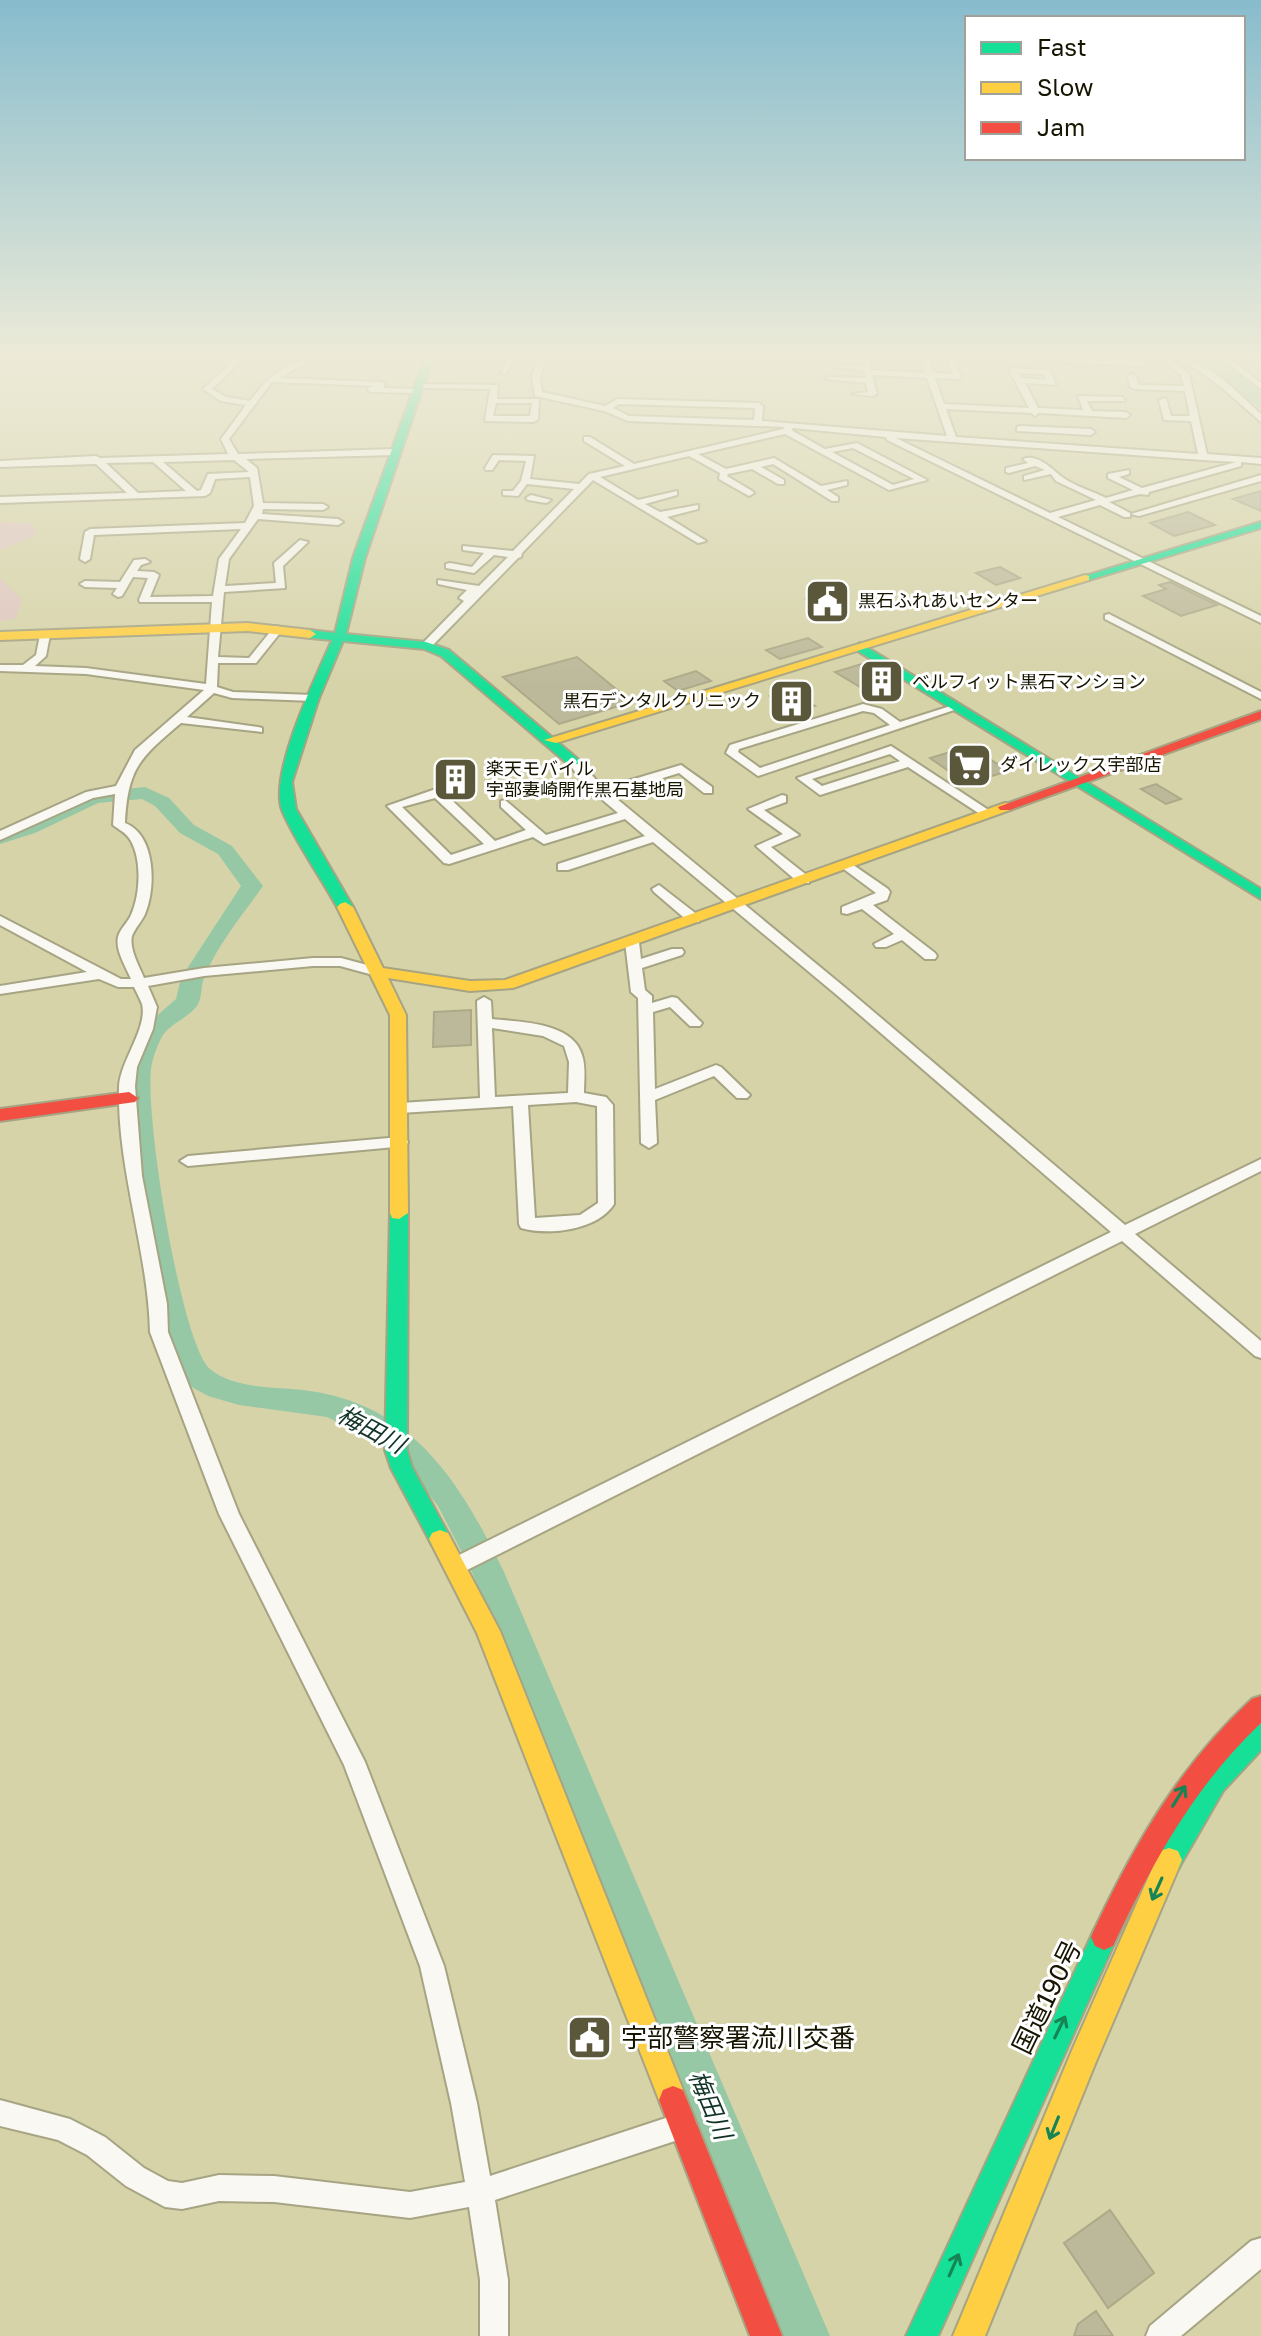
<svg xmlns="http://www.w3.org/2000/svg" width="1261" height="2336" viewBox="0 0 1261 2336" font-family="'Golos Text','Noto Sans JP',sans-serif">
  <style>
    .green { fill: #e0c6c1 }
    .water { fill: #97c8a5 }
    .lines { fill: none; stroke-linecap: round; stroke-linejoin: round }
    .river { fill: #97c8a5; fill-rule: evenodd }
    .building { fill: #bcb99a; stroke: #aca988; stroke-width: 2 }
    .street-casing { stroke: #a6a483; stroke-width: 4 }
    .fast-casing { stroke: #a6a483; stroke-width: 4 }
    .slow-casing { stroke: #a6a483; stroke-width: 4 }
    .jam-casing { stroke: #a6a483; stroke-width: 4 }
    .street { fill: #f9f8f2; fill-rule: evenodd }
    .fast { fill: #16e098; fill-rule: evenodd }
    .slow { fill: #ffcf43; fill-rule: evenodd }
    .jam { fill: #f24e42; fill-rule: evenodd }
    .oneway { stroke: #168454 }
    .labels { text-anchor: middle; stroke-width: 6; stroke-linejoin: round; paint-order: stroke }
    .far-poi-label { font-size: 18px; fill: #171400; stroke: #fff; text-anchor: start }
    .water-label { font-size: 24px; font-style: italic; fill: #123426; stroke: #fff }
    .near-street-label { font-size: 26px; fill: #171400; stroke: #fff }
    .near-poi-label { font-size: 26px; fill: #171400; stroke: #fff; text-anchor: start }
  </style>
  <rect width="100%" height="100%" fill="#d6d3a9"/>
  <path class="green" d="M0,522L33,524L36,536L0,550Z
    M0,578L22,600L16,618L0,621Z"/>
  <path class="water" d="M1201,360H1220L1261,392V409Z"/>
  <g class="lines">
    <path class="river" d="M145,787L169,798L194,825L232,846L263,886C244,913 216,947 204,978C201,985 202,994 199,1002C193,1016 172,1022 163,1035C159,1041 154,1055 152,1063C142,1104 181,1345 210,1369C234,1389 274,1387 303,1390C413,1403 460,1482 504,1572L830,2336H784L472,1572L438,1506L407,1467L388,1450L364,1435L327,1417L239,1405L208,1396L190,1386L172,1364L154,1293L128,1158L127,1064L145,1026L176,999L181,978L241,886L218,854L180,833L155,806L142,799L98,803L35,833L0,844V831L87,793Z"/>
  </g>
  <path class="building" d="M1261,491V511L1233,499Z
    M1188,512L1215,525L1174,536L1150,523Z
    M1000,567L1020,578L996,585L976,573Z
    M1170,582L1217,605L1181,616L1143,596L1166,589L1159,585Z
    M830,593L848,603L823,610L806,599Z
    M808,638L822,647L780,659L766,650Z
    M577,657L632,702L559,724L503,677Z
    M868,662L901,683L870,693L835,672Z
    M696,671L711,681L678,691L664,681Z
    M790,689L815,706L794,713L770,696Z
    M970,746L1008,771L967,784L930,758Z
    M1156,784L1181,799L1166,804L1141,789Z
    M471,1010V1045L433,1047L434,1012Z
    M1110,2210L1154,2273L1108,2308L1064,2243Z
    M1096,2311L1113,2336H1074L1078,2324Z"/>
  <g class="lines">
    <defs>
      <path id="street" d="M234,360H242L212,389L226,397L250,401C264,382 285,359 311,360L280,378L381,382L385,384L383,388L417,389L421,391L417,393L370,392L367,388L375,386L272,382L229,439L238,454L395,449L399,452L395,455L246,459L257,468L263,503L323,504L328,507L323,510L263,509L262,514L338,519L343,522L338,525L258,519L229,559L225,586L276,583L274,563L300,540L308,542L283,566L285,588L224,592L218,657L249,658L275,626L284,628L256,663H218L217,687L233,692L313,695L319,698L313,701L232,698L214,693L187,717L258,727L262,728V732L181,723C140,758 128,767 125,823C156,835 156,888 145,914C142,921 135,928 132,936C129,949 139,966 144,978L204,968L313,958H341L382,969L384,972L377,976L340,966H313L204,976L148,986L157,1007L153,1029L137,1067L135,1086L142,1176L167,1304L168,1332L239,1514L365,1762L444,1966L477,2103L490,2176L684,2112L693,2116L697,2125L693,2134L684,2138L495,2200L508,2280V2336H480V2280L469,2207L410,2218L274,2202L219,2201L182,2209L165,2207L126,2186L87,2155L58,2140L0,2126V2100L70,2119L105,2137L144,2168L168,2181L182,2183L219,2175L274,2176L410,2192L465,2182L451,2103L420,1966L344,1765L219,1514L150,1332C148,1250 117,1170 119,1087C120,1061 148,1028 142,1004C140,999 137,993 134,987H118L99,979L0,994V986L87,972L0,925V916L121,979H131C126,967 115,950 118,937C120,929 128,922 131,915C140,895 142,861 131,841C126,832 119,830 113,825L115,794L93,798L0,840V831L86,792L116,786L135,750L204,690L86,674L0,671V665H23L36,655L40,635L45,632L50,635L46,656L35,666L86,668L206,684L212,602H140L139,600L148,578L133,577L122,596L118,597L113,594L117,588L85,587L80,584L85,581L120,582L134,560L145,559L150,562L141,565L137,571L154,572L159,575L150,597L213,596L219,559L241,529L94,535L90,559L85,562L80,559L85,532L90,529L245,523L254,506L250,477L215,479L210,493L205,496L0,503V497L127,493L96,464L0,467V461L96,456L100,458L228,454L221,439L246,405L221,401L203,389ZM234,460L249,472L208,474L201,490L197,491L163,462ZM153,462L186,491L138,493L106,463Z
        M507,360H515L505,374L501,372Z
        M538,360H546L540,376L542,392L605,406L617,399L759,403L763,406L762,421L947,436L927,378L872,375L877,394L873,396L852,394L868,392L866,383L826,379L830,377L865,378L864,371L833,367L837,365L863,366L861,360H869L871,370L925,373L921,360H929L934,373L953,374L947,360H955L961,379L935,378L944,404L1029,408L1009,370L1013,368L1047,370L1051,372L1056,385L1025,383L1038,408L1083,410L1078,396L1122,397L1125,401H1087L1092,411L1126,412L1130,415L1126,418L1039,413L1035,416L1031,413L946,409L956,437L1198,454L1191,421L1164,420L1159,400L1166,398L1171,416H1190L1185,391L1134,389L1130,387L1128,376L1132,374L1136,376L1138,385L1184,386L1181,375L1163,360H1172L1189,374L1207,454L1261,458V464L1241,462V466L1149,492L1148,495L1140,494L1109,502L1130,513V517H1124L1100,505L1058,517L1261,616V623L887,440L886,437L793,428L791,430L825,449L857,443L927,480L889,490L785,434L698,454L726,469L774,458L821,486L847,481V485L827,490L838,497V501H832L773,464L761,467L784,480V484H778L752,469L728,474L727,476L752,491L754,493L749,496L719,479L720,473L689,456L600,477L638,500L677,491V495L645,504L660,512L698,505V509L667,517L706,541L698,543L593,480L522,553L521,557L518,558L430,648H422V644L464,601L459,598L467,590L438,584V580L479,586L508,557L494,555L474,573L446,568V564L450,563L472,567L484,553L463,550V546L513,551L574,489L527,484L518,496L503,495V491H513L521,481L526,461L499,460L492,470H486L485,468L493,455L534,456L530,479L579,484L589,474L625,466L584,441V437H590L634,464L783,429L785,427L628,421L604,411L535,396L532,376ZM1019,373L1044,374L1047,380L1021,378ZM619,404L755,408L754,420L629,416L613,408ZM896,438L1203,460L1236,462L1142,488L1119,477L1129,474V470L1108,474V478L1133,490L1106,498C1092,491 1074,486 1062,477C1052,469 1037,453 1023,459L1028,463L1006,468V472L1009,473L1035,466L1045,470L1024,476V480L1051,474L1056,481L1096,500L1050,513ZM853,448L914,479L893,485L832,452Z
        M1049,360H1144L1148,364L1144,366L1053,362Z
        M1184,360C1207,359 1244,399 1261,414V422L1221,387Z
        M1223,360H1232L1261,383V389Z
        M419,384L498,385L497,399H539L538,419L534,422L485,421L490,389L416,388ZM496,403H532L530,416H493Z
        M1020,426L1091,429L1095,432L1091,435L1017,431V427Z
        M1261,475V481L1139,516L1131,514Z
        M531,495L551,500L546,503L528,500L526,498Z
        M1109,614L1261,692V699L1105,619V615Z
        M863,704L882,709L900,722L957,704L963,707L758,776L726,753L730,745ZM863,711L874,713L890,725L760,768L738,752L739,749Z
        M891,746L993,813L991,816H983L908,767L820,795L797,778ZM890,754L900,761L822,786L812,779Z
        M573,757C585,763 593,779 604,788L681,765L712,787V793H704L679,773L611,794L848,990L1125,1225L1261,1159V1171L1135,1234L1261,1341V1358L1255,1356L1122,1241L461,1573L454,1575L447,1573L444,1567L447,1561L1111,1232L838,996L653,842L568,870H558V864L645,836L625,819L544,844L533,837L449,864L444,863L387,806L433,790H441L495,841L526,830L501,807V801L505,800L546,835L618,813L584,784L567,761ZM435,798L484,844L451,855L402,807Z
        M782,795L786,796V802L764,810L799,835L771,847L809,877V883H799L756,846L783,834L748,809Z
        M846,860L888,889L890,892L887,900L873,905L935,953L937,956L935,959H925L902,940L886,947H876L874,944L894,934L862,909L847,914L842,913V907L876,893L841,867L840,864Z
        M659,885L699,916V922H689L654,892L652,889Z
        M632,938L639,942L641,959L672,949H682L684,952L682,955L642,968L645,990L652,996V1003L672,997L677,998L702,1023L700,1026H690L670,1007L653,1012L655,1089L716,1065L721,1067L750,1095L747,1098H737L714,1076L655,1100L657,1143L649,1148L641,1143L638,998L631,992L625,942Z
        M484,997L491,1001L492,1019C519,1022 573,1022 582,1055C586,1067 584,1081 584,1093L606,1097L613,1105L614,1204C598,1230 549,1236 521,1228L519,1224L513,1106L400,1113L392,1108L400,1103L480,1098L477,1001ZM492,1028L543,1036L564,1046L569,1062L568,1093L495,1097ZM576,1102L597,1106L598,1203L580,1215L535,1218L528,1105Z
        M400,1137L406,1138L408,1142L406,1146L188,1166L180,1161L188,1156Z
        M1261,2238V2269L1181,2336H1146L1150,2326L1251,2241Z"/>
      <path id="fast" d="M424,360H432L365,558L346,634L426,642L449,650L580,761L578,764H568L441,656L424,649L343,641L319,698L292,782L296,809L353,907L345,912L337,907C322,879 293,838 282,810C269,773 316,677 332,640L310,638L304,634L310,630L335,633L353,558Z
        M1261,522V528L1089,580L1079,578Z
        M860,643L1261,889V899L856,650L854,647Z
        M399,1207L408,1213L407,1450L412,1467L451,1539L448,1545L440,1548L432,1545L391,1468L385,1450L390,1213Z
        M1261,1722V1750L1223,1791L1178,1869L1169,1872L1160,1869L1156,1860L1160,1851L1205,1775L1252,1725Z
        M1104,1924L1113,1928L1117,1937L938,2336H906L1095,1928Z"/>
      <path id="slow" d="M1085,575L1089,576V580L556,743L544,740Z
        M248,623L310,630L316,634L310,638L248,631L0,640V632Z
        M1005,803L1010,804V810L513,988L470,991L388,978L406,1015L408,1213L399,1219L392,1218L390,1213V1015L337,907L340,904L345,902L353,907L383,968L470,981L505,980Z
        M440,1530L448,1533L500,1631L687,2100L683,2110L673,2114L663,2110L659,2100L477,1633L429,1539L432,1533Z
        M1169,1848L1178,1851L1182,1860L1095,2064L985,2336H953L1073,2048L1160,1851Z"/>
      <path id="jam" d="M1261,711V719L1010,810H1000L998,807Z
        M129,1092L138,1098L135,1102L0,1121V1109Z
        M1261,1696V1723C1194,1786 1152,1864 1113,1946L1104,1950L1095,1946L1091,1937L1095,1928C1137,1840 1180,1766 1252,1699Z
        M673,2086L683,2090L782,2336H750L659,2100L663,2090Z"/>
    </defs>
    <use href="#street" class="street-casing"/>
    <use href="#fast" class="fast-casing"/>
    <use href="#slow" class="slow-casing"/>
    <use href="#jam" class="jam-casing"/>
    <use href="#street" class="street"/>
    <use href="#fast" class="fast"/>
    <use href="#slow" class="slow"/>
    <use href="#jam" class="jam"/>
  </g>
  <defs><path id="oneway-shaft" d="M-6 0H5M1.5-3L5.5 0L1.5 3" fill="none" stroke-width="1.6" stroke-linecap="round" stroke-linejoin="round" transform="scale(2)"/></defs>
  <g class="oneway">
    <use href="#oneway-shaft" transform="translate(1179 1796) rotate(-58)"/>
    <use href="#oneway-shaft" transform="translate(1157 1889) rotate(114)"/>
    <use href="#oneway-shaft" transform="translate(1060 2027) rotate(-64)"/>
    <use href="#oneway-shaft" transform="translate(1054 2128) rotate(112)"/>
    <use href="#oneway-shaft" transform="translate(954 2265) rotate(-66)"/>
  </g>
  <linearGradient id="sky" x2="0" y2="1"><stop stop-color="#87bccd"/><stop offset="0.52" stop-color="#edebd8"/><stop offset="1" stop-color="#edebd8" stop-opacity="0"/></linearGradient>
  <rect width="1261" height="687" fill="url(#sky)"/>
  <defs>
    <symbol id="civic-square" viewBox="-11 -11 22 22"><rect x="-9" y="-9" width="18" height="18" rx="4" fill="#5a573b" stroke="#fff"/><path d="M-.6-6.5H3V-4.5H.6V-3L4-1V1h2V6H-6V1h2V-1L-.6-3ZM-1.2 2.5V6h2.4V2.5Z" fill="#fff"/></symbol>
    <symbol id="building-square" viewBox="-11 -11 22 22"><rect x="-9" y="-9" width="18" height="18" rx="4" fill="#5a573b" stroke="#fff"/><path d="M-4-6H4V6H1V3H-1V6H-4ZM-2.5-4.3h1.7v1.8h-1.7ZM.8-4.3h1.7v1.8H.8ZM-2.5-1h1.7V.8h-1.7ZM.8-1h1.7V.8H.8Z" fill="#fff"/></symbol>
    <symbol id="supermarket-square" viewBox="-11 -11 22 22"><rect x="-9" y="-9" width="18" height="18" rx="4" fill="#5a573b" stroke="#fff"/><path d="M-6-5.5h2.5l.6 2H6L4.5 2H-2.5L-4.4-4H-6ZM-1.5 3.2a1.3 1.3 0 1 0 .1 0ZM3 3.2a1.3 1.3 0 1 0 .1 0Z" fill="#fff"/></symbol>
  </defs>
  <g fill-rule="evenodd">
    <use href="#civic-square" x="802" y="576" width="51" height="51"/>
    <use href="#building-square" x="856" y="656" width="51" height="51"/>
    <use href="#building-square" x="766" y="676" width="51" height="51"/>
    <use href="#supermarket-square" x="944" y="740" width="51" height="51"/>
    <use href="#building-square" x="430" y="754" width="51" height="51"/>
    <use href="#civic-square" x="564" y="2012" width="51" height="51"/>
  </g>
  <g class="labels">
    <g class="far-poi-label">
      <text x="858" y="607">黒石ふれあいセンター</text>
      <text x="912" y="688">ベルフィット黒石マンション</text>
      <text x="761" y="707" text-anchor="end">黒石デンタルクリニック</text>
      <text x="1000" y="771">ダイレックス宇部店</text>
      <text x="486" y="775">楽天モバイル<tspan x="486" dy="21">宇部妻崎開作黒石基地局</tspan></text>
    </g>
    <g class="water-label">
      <text transform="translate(371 1430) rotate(28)" y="8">梅田川</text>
      <text transform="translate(710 2105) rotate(67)" y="8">梅田川</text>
    </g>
    <g class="near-street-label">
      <text transform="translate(1047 1997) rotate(-64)" y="9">国道190号</text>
    </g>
    <g class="near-poi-label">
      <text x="621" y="2047">宇部警察署流川交番</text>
    </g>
  </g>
  <rect x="965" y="16" width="280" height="144" fill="#ffffff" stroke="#a2a199" stroke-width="2"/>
  <rect x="981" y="42" width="40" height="12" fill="#16e098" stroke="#a2a199" stroke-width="2"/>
  <text x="1037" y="56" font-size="24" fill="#171400">Fast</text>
  <rect x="981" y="82" width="40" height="12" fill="#ffcf43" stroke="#a2a199" stroke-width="2"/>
  <text x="1037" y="96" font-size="24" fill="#171400">Slow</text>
  <rect x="981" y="122" width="40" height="12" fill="#f24e42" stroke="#a2a199" stroke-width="2"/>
  <text x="1037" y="136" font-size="24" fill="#171400">Jam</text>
</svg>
